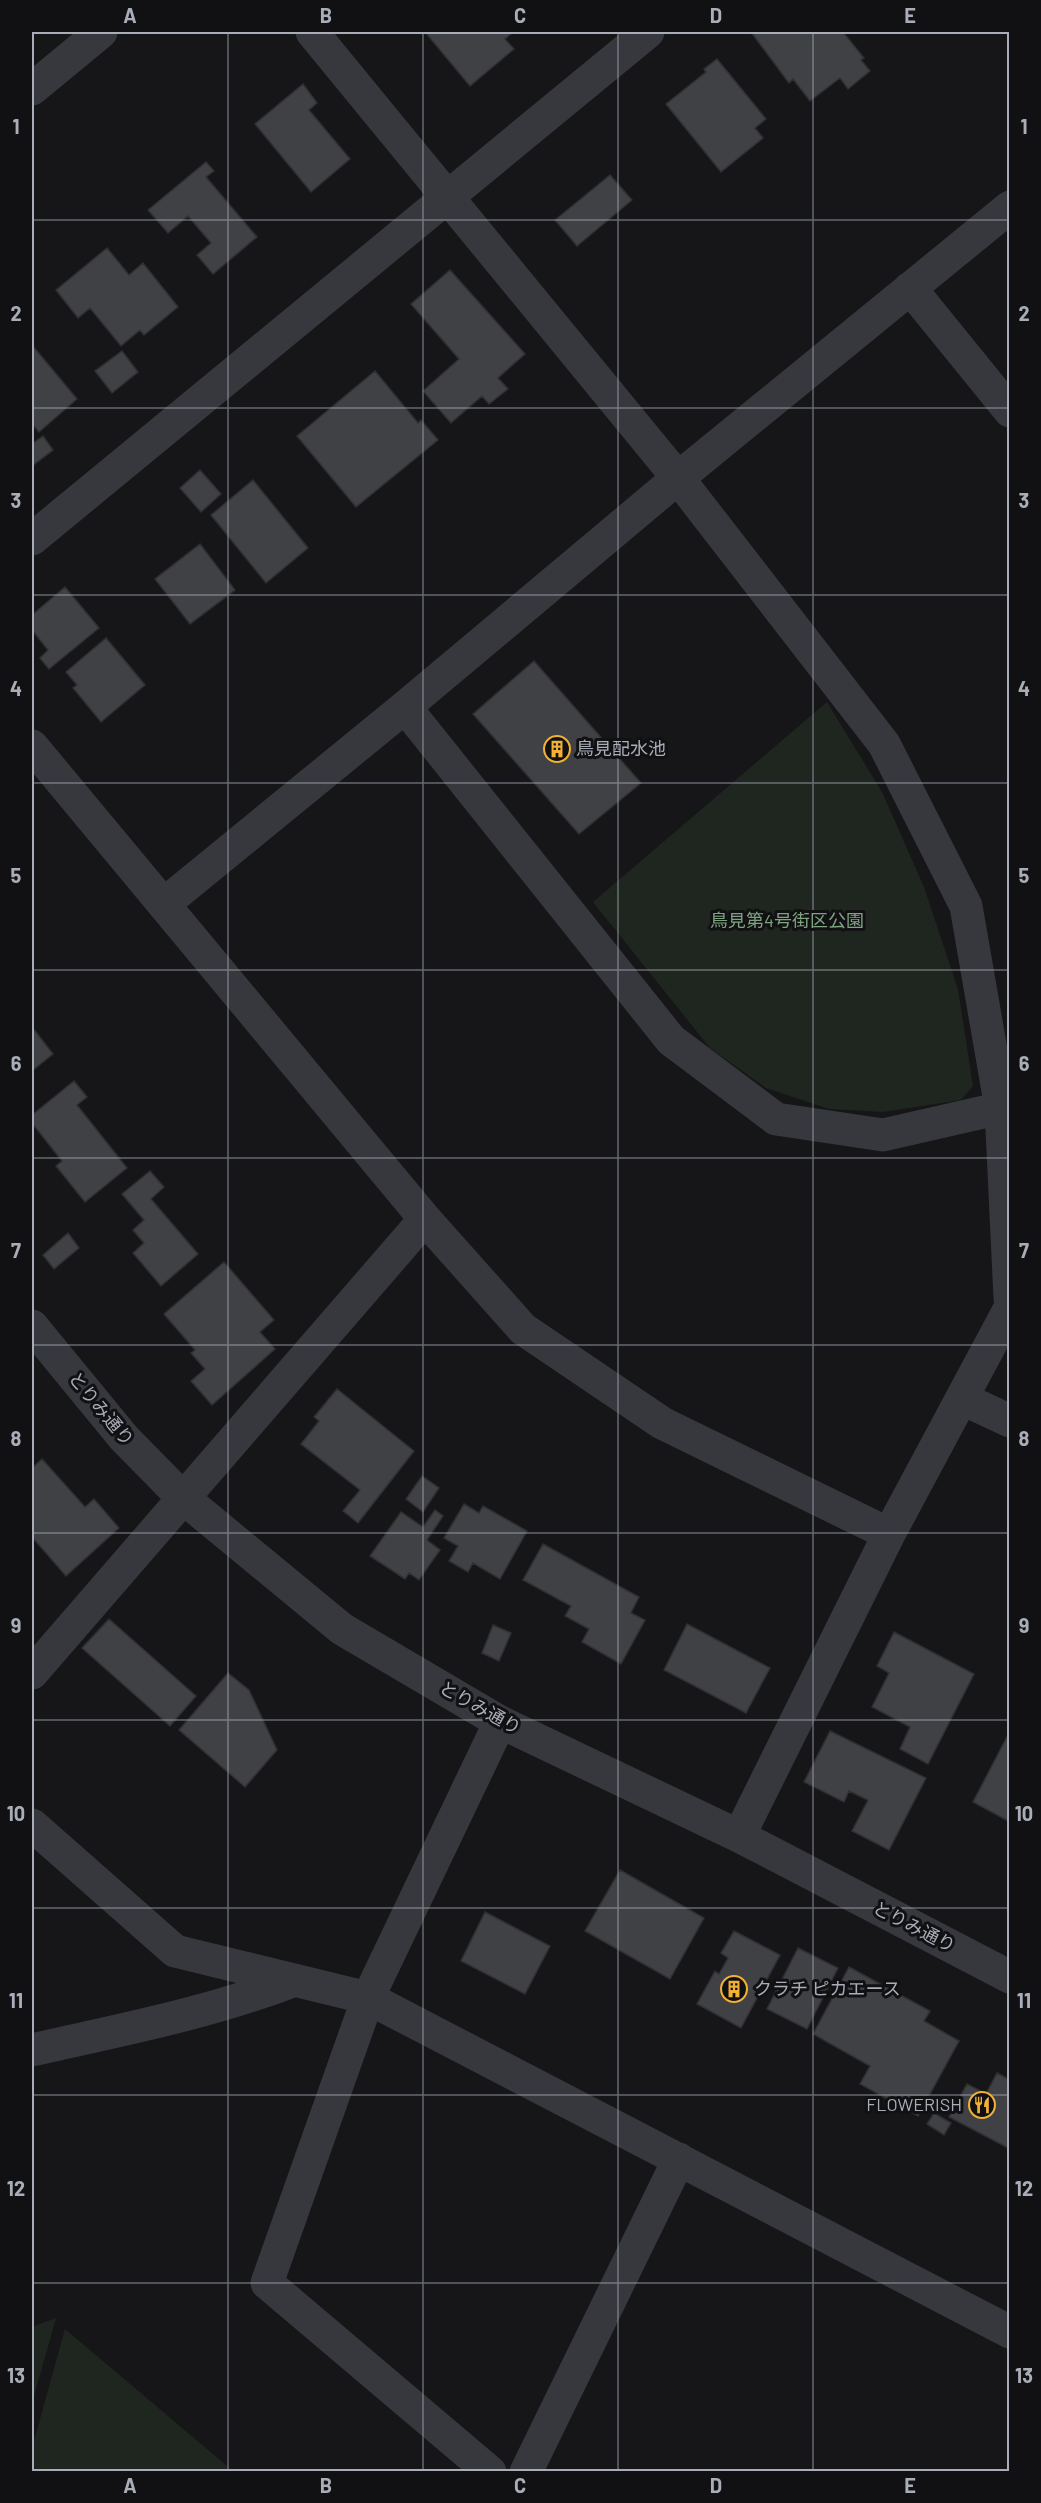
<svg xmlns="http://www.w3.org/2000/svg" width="1041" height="2503" viewBox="0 0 1041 2503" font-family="Barlow,'Noto Sans JP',sans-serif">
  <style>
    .green { fill: #1e261f }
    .building { fill: #404145; stroke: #303034; stroke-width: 1.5 }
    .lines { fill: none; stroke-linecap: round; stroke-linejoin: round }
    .minor { stroke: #37383d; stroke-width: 33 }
    .grid { fill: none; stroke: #a8adb8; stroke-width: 1.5; stroke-opacity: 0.55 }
    .labels { text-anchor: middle; stroke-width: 6; stroke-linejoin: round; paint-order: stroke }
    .poi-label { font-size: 18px; fill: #a8adb8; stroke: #111113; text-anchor: start }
    .park-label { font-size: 18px; fill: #7fa381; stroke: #111113 }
    .street-label { font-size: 18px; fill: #a8adb8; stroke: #111113 }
    .neatline { fill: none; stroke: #a8adb8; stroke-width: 2 }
    .grid-label { font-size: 20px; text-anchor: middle; font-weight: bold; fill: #a8adb8 }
  </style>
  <rect width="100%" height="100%" fill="#161618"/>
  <path class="green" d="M827,702L882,792L924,887L958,989L973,1086L961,1100L883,1112L829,1109L766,1088L710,1048L593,902Z
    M56,2318L32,2403V2327Z
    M65,2329L233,2471H32V2448Z"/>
  <path class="building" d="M425,32H513L505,39L514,49L470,86Z
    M751,32H843L864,58L861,60L870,71L848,89L840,78L810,101L793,79L789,83Z
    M717,59L766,119L755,128L763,138L721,172L666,104L706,72L704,69Z
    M303,84L317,103L309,110L350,159L311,192L255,124Z
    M206,162L214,171L206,177L257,237L213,274L197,255L211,243L188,216L168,233L148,210Z
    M610,175L632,200L577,246L555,220Z
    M107,248L129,275L143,263L178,307L144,335L140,330L121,346L90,308L78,318L56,290Z
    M450,270L525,354L498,378L508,389L489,404L482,396L451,423L423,391L459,359L411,304Z
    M32,345L77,399L39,432L32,424Z
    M122,351L138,372L112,393L95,371Z
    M375,371L418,423L421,420L438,440L356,507L297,436Z
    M43,436L53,450L32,466V444Z
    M200,470L221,494L201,512L180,488Z
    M253,480L308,548L266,583L211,515Z
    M200,544L235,590L190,624L155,579Z
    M65,587L99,628L49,669L40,658L48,650L32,630V615Z
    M106,638L145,685L101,722L73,688L77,685L66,672Z
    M534,661L641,783L579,834L473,714Z
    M32,1027L53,1054L32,1071Z
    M74,1081L87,1097L77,1105L127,1168L85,1202L56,1166L62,1161L32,1123V1115Z
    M150,1171L164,1187L151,1199L198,1254L161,1286L133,1253L144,1243L133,1230L144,1220L122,1194Z
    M68,1233L79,1248L54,1269L43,1255Z
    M224,1262L274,1320L260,1332L275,1349L212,1405L191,1381L205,1369L191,1353L195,1350L164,1314Z
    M337,1389L414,1451L358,1523L343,1511L360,1490L301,1444L319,1421L314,1417Z
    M42,1459L85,1507L94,1499L119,1528L66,1576L32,1537V1468Z
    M422,1476L439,1488L423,1512L406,1499Z
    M464,1504L479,1513L483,1506L527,1531L500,1579L473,1563L468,1572L449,1561L458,1546L444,1538Z
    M435,1510L443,1516L427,1540L440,1550L419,1580L409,1573L405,1579L370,1556L401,1512L423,1527Z
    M543,1544L639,1597L631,1613L645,1620L621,1664L582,1642L589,1629L565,1616L571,1606L523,1580Z
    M109,1619L196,1696L170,1726L82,1648Z
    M687,1624L770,1668L746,1713L664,1670Z
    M493,1625L511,1633L499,1661L482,1653Z
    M894,1632L974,1674L928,1764L900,1749L910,1727L872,1707L889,1673L877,1666Z
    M228,1673L249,1690L277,1750L245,1787L179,1730Z
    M830,1731L926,1778L889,1850L852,1831L868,1800L849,1791L844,1802L804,1782Z
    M1010,1731V1822L973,1802Z
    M620,1870L704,1918L670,1979L585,1931Z
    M485,1912L550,1946L525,1994L461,1961Z
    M734,1931L780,1955L741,2028L697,2004L715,1971L719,1974L728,1958L721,1953Z
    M798,1948L838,1968L807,2029L767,2009Z
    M849,1967L930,2011L924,2021L959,2041L918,2116L860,2084L870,2066L813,2034Z
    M997,2073L1010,2080V2149L949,2117L967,2084L986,2094Z
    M934,2113L951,2123L944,2135L927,2124Z"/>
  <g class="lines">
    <path class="minor" d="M312,32L678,478L884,744L966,906L1001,1108L1010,1298
      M32,89L101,32
      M910,288L1010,411
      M32,539L648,32
      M405,707L671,1040L776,1119L883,1135L1010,1106
      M32,746L425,1219L523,1329L662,1423L889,1534
      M164,904L405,707L678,478L1010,207
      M32,1326L124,1438L182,1497L342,1629L500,1722L739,1836L1010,1977
      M963,1399L1010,1421
      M32,1673L425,1219
      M32,1825L175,1951L368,1998L1010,2332
      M739,1836L889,1534L1010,1308
      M32,2050C120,2030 210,2013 295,1980
      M490,2472L267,2283L368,1998L500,1722
      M526,2472L679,2159"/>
  </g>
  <path class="grid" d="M228,32V2472M423,32V2472M618,32V2472M813,32V2472M32,220H1010M32,408H1010M32,595H1010M32,783H1010M32,970H1010M32,1158H1010M32,1345H1010M32,1533H1010M32,1720H1010M32,1908H1010M32,2095H1010M32,2283H1010"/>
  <defs>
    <symbol id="building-ring" viewBox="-11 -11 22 22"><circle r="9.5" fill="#111113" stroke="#f2b134" stroke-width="1.5"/><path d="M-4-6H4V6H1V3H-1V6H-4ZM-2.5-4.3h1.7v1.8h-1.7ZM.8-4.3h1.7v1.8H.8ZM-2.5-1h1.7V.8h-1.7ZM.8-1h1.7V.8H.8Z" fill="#f2b134"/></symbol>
    <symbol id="restaurant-ring" viewBox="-11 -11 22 22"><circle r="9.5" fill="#111113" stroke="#f2b134" stroke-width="1.5"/><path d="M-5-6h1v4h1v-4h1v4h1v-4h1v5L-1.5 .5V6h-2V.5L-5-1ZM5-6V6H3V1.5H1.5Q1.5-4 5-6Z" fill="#f2b134"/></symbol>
  </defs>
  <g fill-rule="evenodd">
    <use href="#building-ring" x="542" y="734" width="30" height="30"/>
    <use href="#building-ring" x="719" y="1974" width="30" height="30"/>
    <use href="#restaurant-ring" x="967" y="2090" width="30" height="30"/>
  </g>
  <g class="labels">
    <g class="poi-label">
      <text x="576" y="755">鳥見配水池</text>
      <text x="754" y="1995">クラチ ピカエース</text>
      <text x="962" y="2111" text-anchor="end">FLOWERISH</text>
    </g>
    <g class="park-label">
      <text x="787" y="927">鳥見第4号街区公園</text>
    </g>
    <g class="street-label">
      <text transform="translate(101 1409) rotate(50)" y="6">とりみ通り</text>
      <text transform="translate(480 1708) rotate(29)" y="6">とりみ通り</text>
      <text transform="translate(914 1927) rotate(27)" y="6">とりみ通り</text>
    </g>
  </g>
  <rect width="1041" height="2503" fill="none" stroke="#111113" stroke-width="66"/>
  <rect x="33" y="33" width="975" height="2437" class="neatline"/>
  <g class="grid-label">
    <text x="130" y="23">A</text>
    <text x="326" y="23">B</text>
    <text x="520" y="23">C</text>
    <text x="716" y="23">D</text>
    <text x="910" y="23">E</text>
    <text x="16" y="134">1</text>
    <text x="1024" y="134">1</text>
    <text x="16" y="321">2</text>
    <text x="1024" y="321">2</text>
    <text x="16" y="508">3</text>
    <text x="1024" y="508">3</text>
    <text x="16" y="696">4</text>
    <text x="1024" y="696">4</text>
    <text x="16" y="883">5</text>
    <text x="1024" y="883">5</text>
    <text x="16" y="1071">6</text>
    <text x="1024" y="1071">6</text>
    <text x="16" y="1258">7</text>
    <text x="1024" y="1258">7</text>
    <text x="16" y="1446">8</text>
    <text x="1024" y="1446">8</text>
    <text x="16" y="1633">9</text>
    <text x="1024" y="1633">9</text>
    <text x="16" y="1821">10</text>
    <text x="1024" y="1821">10</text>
    <text x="16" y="2008">11</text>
    <text x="1024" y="2008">11</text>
    <text x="16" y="2196">12</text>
    <text x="1024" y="2196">12</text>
    <text x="16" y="2383">13</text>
    <text x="1024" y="2383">13</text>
    <text x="130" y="2493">A</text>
    <text x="326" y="2493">B</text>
    <text x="520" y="2493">C</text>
    <text x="716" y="2493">D</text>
    <text x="910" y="2493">E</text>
  </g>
</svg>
